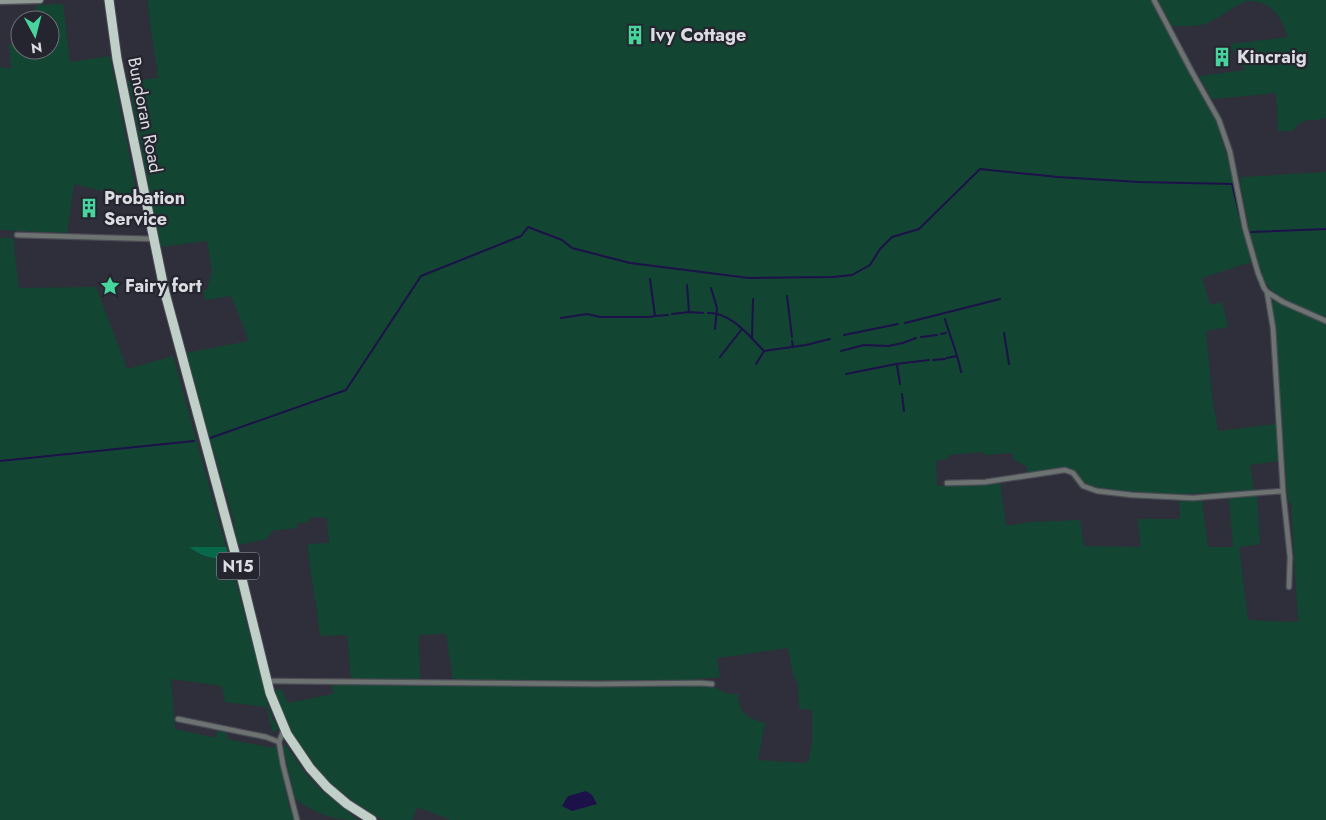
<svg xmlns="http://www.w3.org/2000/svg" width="1326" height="820" viewBox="0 0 1326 820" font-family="Jost,sans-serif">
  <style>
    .green { fill: #124632 }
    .forest { fill: #076949 }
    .water { fill: #1c1149 }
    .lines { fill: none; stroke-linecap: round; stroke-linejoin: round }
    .stream { stroke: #1c1149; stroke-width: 2 }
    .street-casing { stroke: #4b4b56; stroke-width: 7 }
    .secondary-casing { stroke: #4b4b56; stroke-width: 9 }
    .highway-casing { stroke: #4b4b56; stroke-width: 11 }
    .street { stroke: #6d7370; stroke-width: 4.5 }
    .secondary { stroke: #8f9993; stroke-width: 6 }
    .highway { stroke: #c0d0c8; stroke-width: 9 }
    .labels { text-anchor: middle; stroke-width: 4.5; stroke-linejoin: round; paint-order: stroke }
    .shield { fill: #252530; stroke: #a5a5ad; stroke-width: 1 }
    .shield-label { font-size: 16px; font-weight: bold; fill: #dcdce3 }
    .poi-label { font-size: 18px; font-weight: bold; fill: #dcdce3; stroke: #252530; text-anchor: start }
    .street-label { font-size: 18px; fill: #dcdce3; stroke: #252530 }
  </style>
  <rect width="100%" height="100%" fill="#2f2f3b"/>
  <path class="green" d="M147,0H1150L1219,128C1220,140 1228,157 1231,170C1238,200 1245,231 1251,262L1202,278L1210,305L1222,302L1228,327L1206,331L1213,404L1218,431L1276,424L1279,461L1250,465L1254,491L1160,495L1114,490L1087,485L1070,469L1027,473V467L1013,459L1012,453L984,455L983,452L949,455L947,459L936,461L937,486L1000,482L1006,526L1030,522L1080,520L1084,546L1140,547L1138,519H1180L1179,500L1202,501L1208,547H1233L1229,498L1257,496L1260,544L1239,547L1248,620L1298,622L1291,503L1288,502L1272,302L1275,301L1326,325V820H451L417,807L412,820C403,820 394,820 385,820C377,819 369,811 362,807C320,781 290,740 276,693L277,690L281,689L288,703L333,694L332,683L537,686L698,685L711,686L729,694H738C739,714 747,718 765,723L758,760L802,763L808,762L812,743V710L799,709L798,684L793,675L788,648L717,658L720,677L686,680L453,681L446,634L419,635L420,680L351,679L347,635L320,636L307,544L329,543L327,518L311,517L305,523H297V528L272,531L267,539L238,545L234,527L235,525L185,353L248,341C244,325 237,311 231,296L205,300L203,290H207L212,271L207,241L161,247L128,81L158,78Z
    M1158,0H1326V118C1312,123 1302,115 1293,131H1278L1276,93L1212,99L1199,76L1245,70L1230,44L1288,37C1282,18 1272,0 1247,1C1234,5 1223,16 1210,22C1199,27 1184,26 1172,26Z
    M63,4L70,62L110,56L138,200L74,184L67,233L0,230V67L11,69L9,44L20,45V50H50V20H36V5Z
    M1326,172V318C1311,312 1283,300 1271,290C1256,276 1244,202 1240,179L1242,177Z
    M0,238H13L19,288L96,287L127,369L173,356L226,547H190C204,559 212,559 230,558L266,698L272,718L279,728L273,733L266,707L225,702L222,686L171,679L175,729L216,738L217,731L227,733V739L273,748L276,745L289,807L295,820H0Z
    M285,744L305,773L322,791L358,820C332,820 317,814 295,799L283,747Z"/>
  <path class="forest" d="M189,547H226L230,558C211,559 204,558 189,547Z"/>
  <path class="water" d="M586,791L592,795L597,804L572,811L562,806L568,796Z"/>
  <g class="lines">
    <path class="stream" d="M1251,232L1326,229
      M650,279L655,316L668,315
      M687,285L689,312
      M711,288L717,308L715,329
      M787,296L792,337
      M708,313C731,312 749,336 764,351
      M672,314L689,312L703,313
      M561,318L587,314L600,317H649L655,316
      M945,319C950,337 958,354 961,372
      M905,323L1000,299
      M1004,333L1009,364
      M941,334L946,333
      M844,335L898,324
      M921,337L937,335
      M752,338L753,299
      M792,341L793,347
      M841,351L864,345L888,346L903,343L916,338
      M720,357L742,329
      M947,358L957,356
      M933,360L945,359
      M756,364L764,351L806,345L830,339
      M897,365L900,384
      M846,374L896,364L929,360
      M902,394L904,411
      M210,438L346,390L421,276L521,236L528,227L562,240L572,248L630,263L749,278L833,277L852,275L870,265L880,249L892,237L919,229L980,169L1058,177L1139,182L1232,184L1244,233
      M0,461L194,441"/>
    <defs>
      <path id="street" d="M1154,0L1192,72L1219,120L1230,152L1245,228L1258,273L1264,288L1267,292L1283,302L1326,321
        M17,235L154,239
        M947,483L985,482L1065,470L1073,473L1083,486L1097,491L1132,495L1193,498L1283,491L1273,328L1267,292
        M1283,491L1290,557L1289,587
        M266,681L597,684L701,683L712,684
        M178,719L266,737L279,742
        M284,729L279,742L283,765L297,820"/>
      <path id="secondary" d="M0,1L40,0"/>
      <path id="highway" d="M109,0L117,59L165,293L242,579L270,693L287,734L310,768L327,787L347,804L372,820"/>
    </defs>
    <use href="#street" class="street-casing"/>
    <use href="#secondary" class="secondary-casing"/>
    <use href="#highway" class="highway-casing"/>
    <use href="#street" class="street"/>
    <use href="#secondary" class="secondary"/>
    <use href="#highway" class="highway"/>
  </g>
  <defs>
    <symbol id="building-bare" viewBox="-9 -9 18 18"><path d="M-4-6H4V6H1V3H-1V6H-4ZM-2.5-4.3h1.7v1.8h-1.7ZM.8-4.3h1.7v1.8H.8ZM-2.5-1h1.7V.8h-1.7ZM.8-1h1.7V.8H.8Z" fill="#48d49d" stroke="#252530" stroke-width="2.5" paint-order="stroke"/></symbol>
    <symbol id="sight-bare" viewBox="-9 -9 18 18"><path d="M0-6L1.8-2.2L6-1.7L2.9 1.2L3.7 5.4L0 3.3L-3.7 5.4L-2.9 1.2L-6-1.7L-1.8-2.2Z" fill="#48d49d" stroke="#252530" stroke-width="2.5" paint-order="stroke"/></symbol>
  </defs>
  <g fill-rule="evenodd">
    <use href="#building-bare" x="621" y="21" width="28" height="28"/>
    <use href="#building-bare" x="1208" y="43" width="28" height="28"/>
    <use href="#building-bare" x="75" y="194" width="28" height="28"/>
    <use href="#sight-bare" x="96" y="272" width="28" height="28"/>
  </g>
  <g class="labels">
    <rect class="shield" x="217" y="552.5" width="42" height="27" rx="4"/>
    <g class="shield-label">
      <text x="238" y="572">N15</text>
    </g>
    <g class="poi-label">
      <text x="650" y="41">Ivy Cottage</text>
      <text x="1237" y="63">Kincraig</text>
      <text x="104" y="204">Probation<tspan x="104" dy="21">Service</tspan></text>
      <text x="125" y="292">Fairy fort</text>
    </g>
    <g class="street-label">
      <text transform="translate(145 115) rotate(79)" y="6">Bundoran Road</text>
    </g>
  </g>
  <g transform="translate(35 35) rotate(173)"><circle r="24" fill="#252530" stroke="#6e6e78"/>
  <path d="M0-4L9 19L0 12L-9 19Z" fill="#48d49d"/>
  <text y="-8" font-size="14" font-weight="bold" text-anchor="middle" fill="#dcdce3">N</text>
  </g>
</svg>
